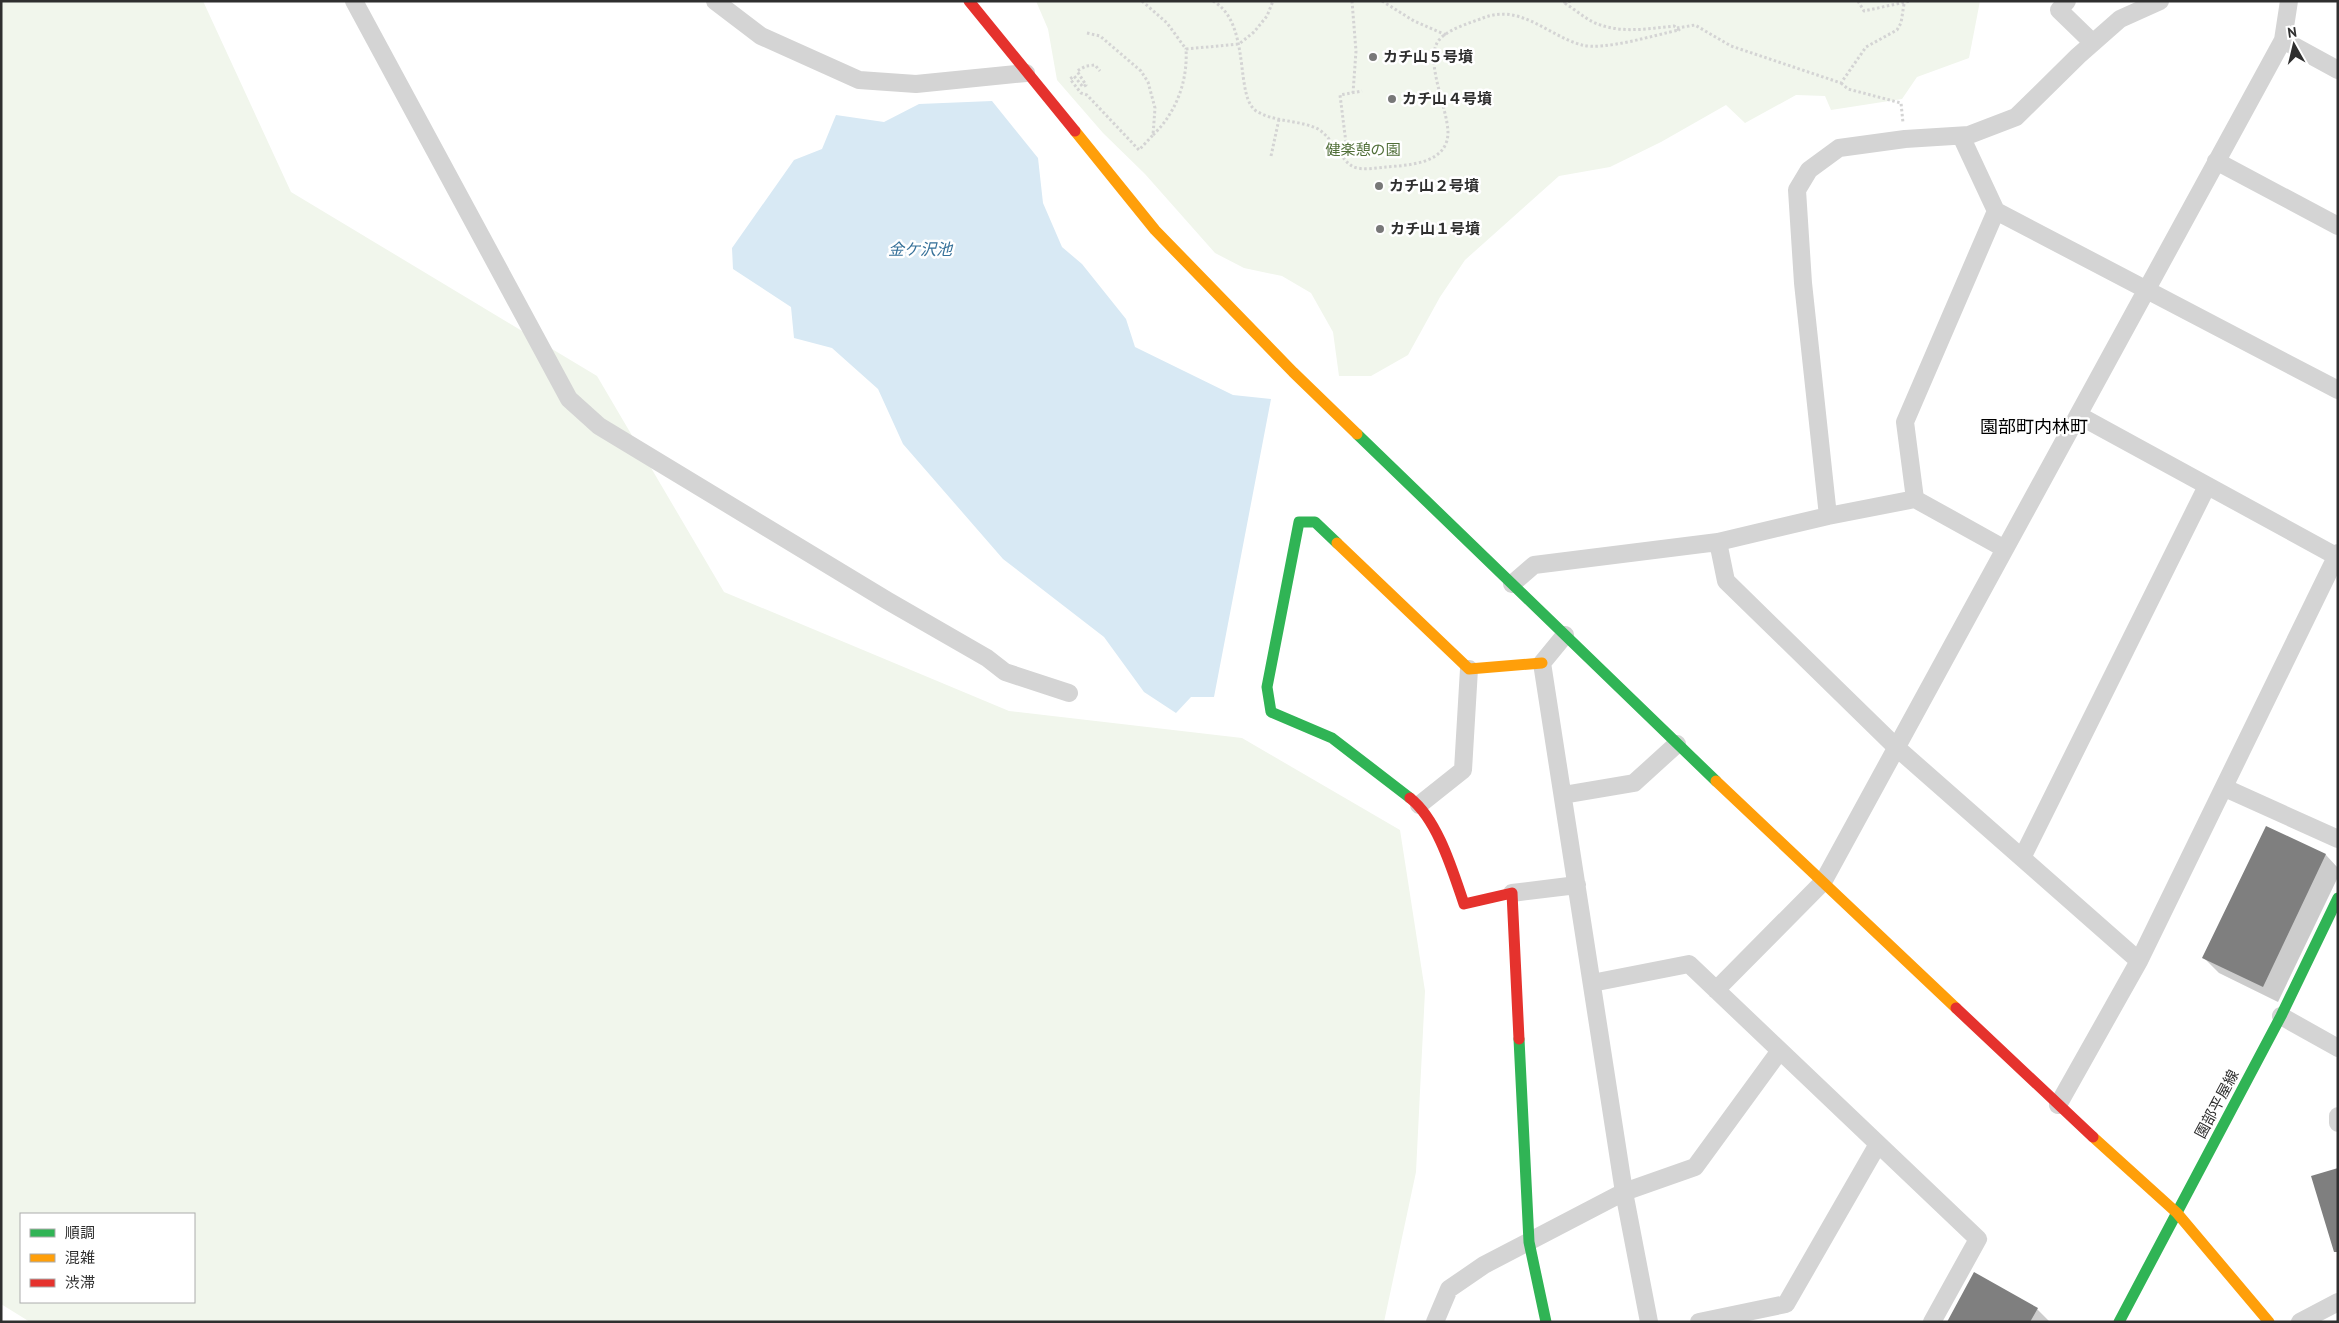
<svg xmlns="http://www.w3.org/2000/svg" width="2339" height="1323" viewBox="0 0 2339 1323" font-family="'PT Sans','Noto Sans JP',sans-serif">
  <style>
    .green { fill: #f1f6ec; fill-rule: evenodd }
    .water { fill: #d8e9f4 }
    .shadow { fill: #0003 }
    .building { fill: #7f7f7f }
    .lines { fill: none; stroke-linecap: round; stroke-linejoin: round }
    .path { stroke: #d4d4d4; stroke-width: 3; stroke-dasharray: 2.5 2.5; stroke-linecap: butt }
    .street { stroke: #d4d4d4; stroke-width: 18 }
    .fast { stroke: #30b455; stroke-width: 11 }
    .slow { stroke: #ff9f0a; stroke-width: 11 }
    .jam { stroke: #e5322d; stroke-width: 11 }
    .poi-dot { fill: #787878; stroke: #fff; stroke-width: 2 }
    .labels { text-anchor: middle; stroke-width: 5; stroke-linejoin: round; paint-order: stroke }
    .poi-label { font-size: 15px; font-weight: bold; fill: #2f2f2f; stroke: #fff; text-anchor: start }
    .park-label { font-size: 15px; fill: #516f39; stroke: #fff }
    .street-label { font-size: 15px; fill: #2f2f2f; stroke: #fff }
    .water-label { font-size: 16px; font-style: italic; fill: #367199; stroke: #fff }
    .quarter-label { font-size: 18px; fill: #000; stroke: #fff }
  </style>
  <rect width="100%" height="100%" fill="#fff"/>
  <path class="green" d="M1,1H203L291,192L597,376L724,592L1009,711L1242,738L1400,830L1425,991L1416,1172L1384,1322H30L1,1304ZM21,1214H194V1302H21Z
    M1036,1H1980L1969,58L1917,77L1902,99L1831,110L1825,96L1796,95L1745,123L1726,105L1661,142L1610,167L1559,176L1465,260L1440,297L1408,355L1371,376H1339L1333,332L1311,293L1282,276L1244,268L1215,253L1145,174L1103,133L1057,80L1048,29Z"/>
  <path class="water" d="M992,101L1038,158L1043,203L1062,247L1082,264L1126,319L1135,347L1233,395L1271,399L1214,697H1191L1176,713L1144,692L1104,637L1003,559L903,444L878,389L832,348L794,338L791,307L733,269L732,248L794,160L822,149L836,115L884,122L919,104Z"/>
  <path class="shadow" d="M2266,828L2326,855L2338,868V877L2278,1002L2219,973L2204,958Z
    M2037,1309L2050,1322H1948Z"/>
  <path class="building" d="M2266,826L2326,854L2263,987L2202,958Z
    M2338,1168V1252H2334L2311,1176Z
    M1974,1272L2038,1308L2030,1322H1947Z"/>
  <g class="lines">
    <path class="path" d="M1142,1L1167,23L1186,49
      M1213,1C1253,24 1233,100 1258,112C1276,122 1297,120 1316,128C1330,134 1342,161 1352,166C1361,171 1376,168 1386,167C1409,165 1448,164 1448,132C1447,107 1426,64 1437,43C1444,30 1470,23 1483,18C1521,3 1548,36 1582,45C1603,51 1655,35 1679,30L1674,26C1647,29 1619,34 1593,22C1583,17 1573,8 1563,2L1573,1
      M1352,1L1356,51L1353,93
      M1382,1L1414,21L1446,35
      M1858,1L1864,11L1910,1
      M1677,28L1695,25L1731,46L1841,83L1866,47L1897,30L1901,23L1904,4
      M1087,33L1100,36L1141,71L1148,82L1155,108L1153,135L1139,150L1087,95L1081,93L1070,79L1074,76L1083,87L1086,85L1077,71L1086,66L1095,65L1100,71
      M1841,83L1848,89L1901,103L1903,123
      M1153,135C1176,113 1188,81 1186,49L1239,44L1254,32L1267,16L1273,1
      M1271,156L1279,119
      M1345,157L1347,151L1340,95L1362,91"/>
    <path class="street" d="M354,1L569,399L599,426L888,601L987,658L1005,672L1069,693
      M715,1L761,36L859,80L916,84L1026,73
      M2067,1L2059,10L2093,43
      M2283,40L2338,70
      M2216,161L2338,226
      M1996,211L2338,390
      M2078,415L2336,556
      M1915,499L1905,422L1996,211L1961,136
      M1828,516L1803,283L1797,190L1809,170L1839,148L1905,139L1969,135L2016,117L2078,56L2120,19L2160,1
      M1718,542L1726,581L1897,748L2139,961
      M1512,584L1534,565L1718,542L1828,516L1915,499L2005,549
      M1565,635L1542,663L1624,1192L1649,1322
      M2225,788L2338,839
      M1563,795L1634,783L1677,744
      M1419,805L1463,770L1469,669
      M2022,858L2207,486
      M1512,893L1577,885
      M1592,983L1689,964L1978,1239L1932,1322
      M1716,990L1823,882L2283,40L2289,1
      M2281,1016L2338,1048
      M2058,1105L2139,961L2338,553
      M2338,1116V1123
      M1435,1322L1449,1289L1484,1265L1624,1192L1695,1167L1776,1056
      M1699,1322L1786,1304L1878,1144
      M2300,1322L2338,1302"/>
    <path class="fast" d="M1357,434L1716,781
      M1337,543L1315,522H1299L1267,687L1271,712L1332,738L1410,798
      M1519,1039L1529,1242L1546,1322
      M2119,1322L2281,1016L2338,898"/>
    <path class="slow" d="M1075,131L1155,230L1293,372L1357,434
      M1337,543L1469,669L1542,663
      M1716,781L1956,1008
      M2093,1137L2177,1213L2269,1322"/>
    <path class="jam" d="M969,1L1075,131
      M1410,798C1438,820 1453,872 1464,904L1512,893L1519,1039
      M1956,1008L2093,1137"/>
  </g>
  <g class="poi-dot">
    <circle cx="1373" cy="57" r="5"/>
    <circle cx="1392" cy="99" r="5"/>
    <circle cx="1379" cy="186" r="5"/>
    <circle cx="1380" cy="229" r="5"/>
  </g>
  <g class="labels">
    <g class="poi-label">
      <text x="1383" y="62">カチ山５号墳</text>
      <text x="1402" y="104">カチ山４号墳</text>
      <text x="1389" y="191">カチ山２号墳</text>
      <text x="1390" y="234">カチ山１号墳</text>
    </g>
    <g class="park-label">
      <text x="1363" y="155">健楽憩の園</text>
    </g>
    <g class="street-label">
      <text transform="translate(2217 1104) rotate(-62)" y="5">園部平屋線</text>
    </g>
    <g class="water-label">
      <text x="920" y="255">金ケ沢池</text>
    </g>
    <g class="quarter-label">
      <text x="2034" y="433">園部町内林町</text>
    </g>
  </g>
  <rect width="2339" height="1323" fill="none" stroke="#2f2f2f" stroke-width="5"/>
  <rect x="20" y="1213" width="175" height="90" fill="#ffffff" stroke="#acacac"/>
  <rect x="30" y="1229" width="25" height="8" fill="#30b455" stroke="#acacac"/>
  <text x="65" y="1238" font-size="15" fill="#2f2f2f">順調</text>
  <rect x="30" y="1254" width="25" height="8" fill="#ff9f0a" stroke="#acacac"/>
  <text x="65" y="1263" font-size="15" fill="#2f2f2f">混雑</text>
  <rect x="30" y="1279" width="25" height="8" fill="#e5322d" stroke="#acacac"/>
  <text x="65" y="1288" font-size="15" fill="#2f2f2f">渋滞</text>
  <g transform="translate(2294 45) rotate(352)" stroke="#ffffff" stroke-width="4" paint-order="stroke">
  <path d="M0-4L9 19L0 12L-9 19Z" fill="#2f2f2f"/>
  <text y="-8" font-size="14" font-weight="bold" text-anchor="middle" fill="#2f2f2f">N</text>
  </g>
</svg>
